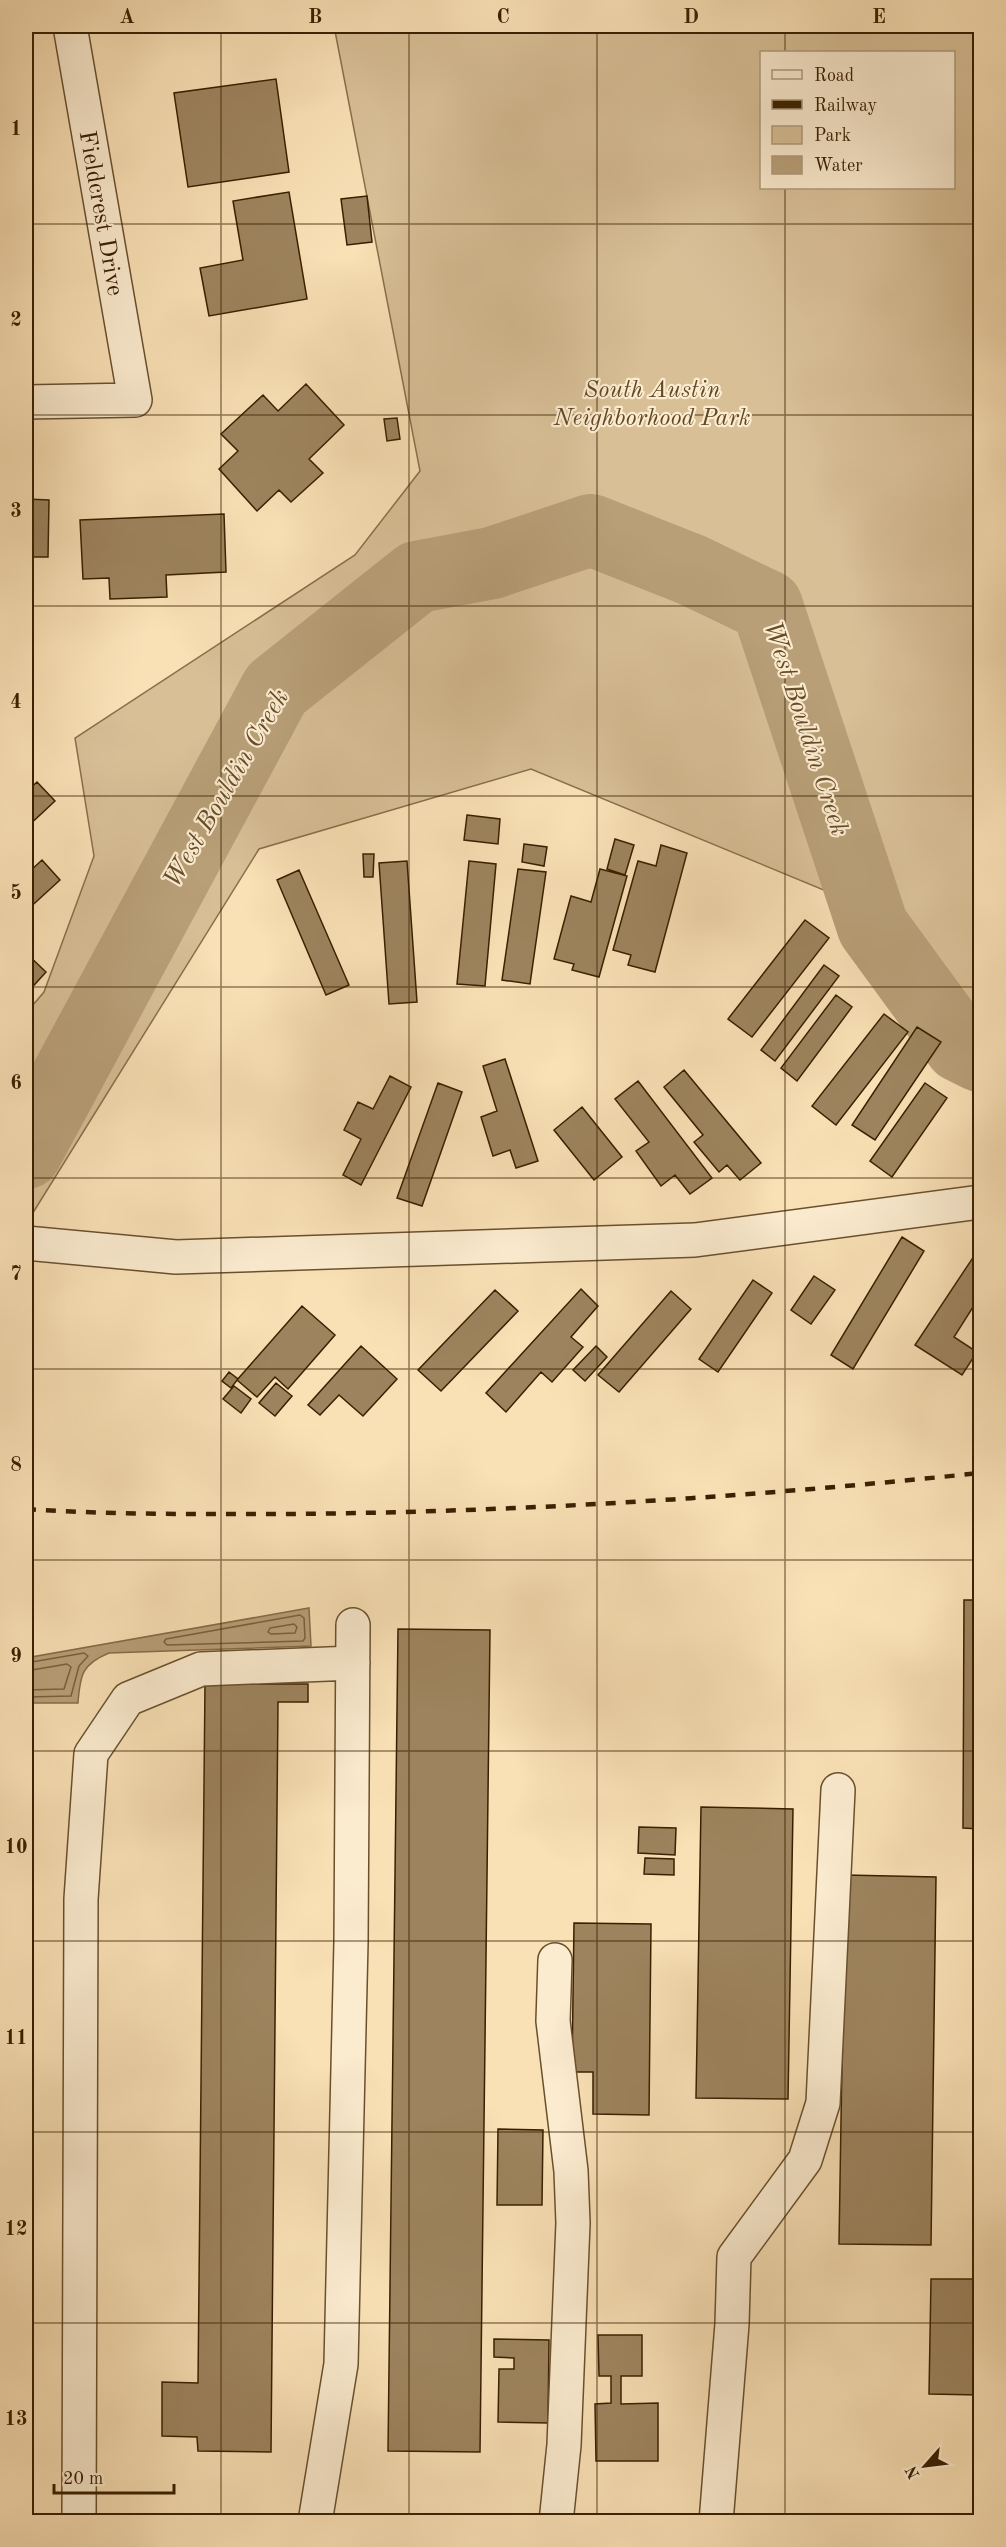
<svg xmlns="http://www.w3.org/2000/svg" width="1006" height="2547" viewBox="0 0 1006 2547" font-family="'Old Standard TT',serif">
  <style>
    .green { fill: #d8bf96; stroke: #88704b; stroke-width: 1.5; fill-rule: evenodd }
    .water { fill: #b89f77; stroke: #856c47; stroke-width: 1.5 }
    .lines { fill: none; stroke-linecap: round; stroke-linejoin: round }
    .shore { stroke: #78603c; stroke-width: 1.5 }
    .river { stroke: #b89f77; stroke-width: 72 }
    .building { fill: #9d845e; stroke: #392000; stroke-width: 1.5 }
    .minor-casing { stroke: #69502d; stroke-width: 36 }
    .minor { stroke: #fbebcf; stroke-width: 33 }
    .rail { stroke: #392000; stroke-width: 4.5; stroke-dasharray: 10 10; stroke-linecap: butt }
    .grid { fill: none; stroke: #392000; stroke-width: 1.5; stroke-opacity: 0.55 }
    .labels { text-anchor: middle; stroke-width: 4.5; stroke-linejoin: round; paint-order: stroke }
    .street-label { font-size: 24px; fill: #392000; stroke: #fbebcf }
    .park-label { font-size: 24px; font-style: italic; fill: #614826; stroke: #fbebcf }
    .water-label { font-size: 26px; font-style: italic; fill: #654c2a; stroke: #fbebcf }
    .neatline { fill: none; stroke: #392000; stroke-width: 2 }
    .grid-label { font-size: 20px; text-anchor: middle; font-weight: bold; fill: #392000 }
  </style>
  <rect width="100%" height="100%" fill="#f9e0b5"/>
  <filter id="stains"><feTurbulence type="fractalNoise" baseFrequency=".00333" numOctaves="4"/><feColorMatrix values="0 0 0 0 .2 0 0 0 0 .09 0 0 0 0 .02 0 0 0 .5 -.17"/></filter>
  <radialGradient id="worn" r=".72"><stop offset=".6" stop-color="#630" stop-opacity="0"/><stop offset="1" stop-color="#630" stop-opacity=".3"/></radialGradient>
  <path class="green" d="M334,26H980V1076L882,978L848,900L531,769L259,849L26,1224V1013L44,992L94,856L75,738L355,555L420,471ZM762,52H954V188H762Z"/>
  <path class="water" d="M309,1608L311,1646L109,1653C82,1664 80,1675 78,1703H26V1658Z"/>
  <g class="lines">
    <path class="shore" d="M300,1615L304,1618L305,1638L303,1641L167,1645L164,1642L166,1639Z
      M294,1624L297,1627L295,1633L271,1634L268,1632L270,1628Z
      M26,1663L84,1653L88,1656L79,1666L71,1696L26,1697
      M26,1671L67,1664L71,1667L64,1689L26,1690"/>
    <path class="river" d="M26,1153L276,689L417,577L492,563L591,530L692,570L767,606L873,927L960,1046L980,1056"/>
  </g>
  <path class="building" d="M276,79L289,172L188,187L174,93Z
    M289,192L307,299L209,316L200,268L243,260L233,201Z
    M367,196L372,242L347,245L341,199Z
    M306,384L344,425L309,459L323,473L291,502L279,490L257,511L219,469L238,451L221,434L263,395L278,411Z
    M397,418L400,439L387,441L384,419Z
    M26,499L49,500L48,557H26Z
    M224,514L226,572L166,575L167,597L110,599L109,578L83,579L80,520Z
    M37,782L55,801L26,828V792Z
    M467,815L500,819L498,844L464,840Z
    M615,839L634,845L625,875L607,869Z
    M524,844L547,847L544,866L522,862Z
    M661,845L687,853L655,972L628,965L631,955L613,950L638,861L656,866Z
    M363,854H374L373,877H364Z
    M42,860L60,880L26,911V868L29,872Z
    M407,861L417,1002L389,1004L379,863Z
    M469,861L496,864L485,986L457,984Z
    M518,869L546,872L530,984L502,980Z
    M600,869L627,876L599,977L572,970L574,964L554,959L571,896L591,902Z
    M299,870L349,985L326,995L277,880Z
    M805,920L829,938L752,1037L728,1019Z
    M26,953L46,972L26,994Z
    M824,965L839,976L775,1061L761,1050Z
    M836,995L852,1007L797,1081L781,1068Z
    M884,1014L908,1032L836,1125L812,1106Z
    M917,1027L941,1042L875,1140L852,1125Z
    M505,1059L538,1161L516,1168L510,1150L493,1156L481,1117L497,1111L483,1066Z
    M684,1070L761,1163L740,1180L727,1165L719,1172L694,1142L703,1135L664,1087Z
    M390,1076L411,1087L361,1185L343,1175L361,1139L344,1130L358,1102L373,1109Z
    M638,1081L712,1178L690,1194L675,1175L661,1186L636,1151L649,1142L615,1099Z
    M438,1083L462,1092L422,1206L397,1198Z
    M925,1083L947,1098L892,1177L870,1161Z
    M582,1107L622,1157L594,1180L554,1130Z
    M902,1237L924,1251L853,1369L831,1355Z
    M974,1256L980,1261V1296L954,1337L977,1352L962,1375L915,1345Z
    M814,1276L835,1290L811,1324L791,1310Z
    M753,1280L772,1293L718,1372L699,1359Z
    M581,1289L598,1306L571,1337L583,1347L552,1382L541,1372L506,1412L486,1393Z
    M495,1290L518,1311L441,1391L418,1370Z
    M671,1291L691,1309L619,1392L598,1375Z
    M302,1306L335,1335L288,1389L275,1377L257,1397L237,1380Z
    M361,1346L397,1379L363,1416L339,1395L320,1415L308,1405Z
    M596,1346L607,1357L585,1381L573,1370Z
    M229,1372L238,1379L231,1388L222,1381Z
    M276,1383L292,1396L275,1416L259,1403Z
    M234,1386L251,1399L241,1413L223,1399Z
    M964,1600H980V1829L963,1828Z
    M398,1629L490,1630L480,2452L388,2451Z
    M205,1684H308V1702H278L271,2452L198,2451L197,2437L162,2436V2382L198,2383Z
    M701,1807L793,1809L788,2099L696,2098Z
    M639,1827L676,1828L675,1855L638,1853Z
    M645,1858L674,1859V1875L644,1874Z
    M845,1875L936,1877L931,2245L839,2244Z
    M574,1923L651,1924L649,2115L593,2114V2072H572Z
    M498,2129L543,2130L542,2205H497Z
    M931,2279H980V2395L929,2394Z
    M598,2335H642V2376H621V2404L658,2403V2461H596L595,2404L611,2403V2376H599Z
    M494,2339L549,2340L548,2423L498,2422L499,2369H514V2358L494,2357Z"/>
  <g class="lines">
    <defs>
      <path id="minor" d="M26,402L135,400L70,26
        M26,1243L176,1257L695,1240L980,1202
        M555,1960L553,2021L571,2171L573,2223L564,2445L556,2522
        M79,2522L81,1899L91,1754L128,1699L201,1669L353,1663
        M315,2522L341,2364L351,1942L353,1625
        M716,2522L732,2324L734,2257L805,2160L823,2103L838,1790"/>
    </defs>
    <use href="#minor" class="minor-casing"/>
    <use href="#minor" class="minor"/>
    <path class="rail" d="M26,1509C113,1515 202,1514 290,1514C520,1512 751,1497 980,1473"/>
  </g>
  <path class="grid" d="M221,26V2522M409,26V2522M597,26V2522M785,26V52M785,188V2522M26,224H980M26,415H980M26,606H980M26,796H980M26,987H980M26,1178H980M26,1369H980M26,1560H980M26,1751H980M26,1941H980M26,2132H980M26,2323H980"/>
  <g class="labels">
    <g class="street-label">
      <text transform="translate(102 213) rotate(80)" y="8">Fieldcrest Drive</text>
    </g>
    <g class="park-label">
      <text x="652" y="397">South Austin<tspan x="652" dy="28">Neighborhood Park</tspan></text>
    </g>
    <g class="water-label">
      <text transform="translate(807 728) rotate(72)" y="9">West Bouldin Creek</text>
      <text transform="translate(225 788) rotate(-60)" y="9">West Bouldin Creek</text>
    </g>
  </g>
  <rect width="1006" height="2547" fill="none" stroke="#f9e0b5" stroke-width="66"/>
  <rect x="760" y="51" width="195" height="138" fill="#fbebcf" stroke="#ad9a7c" stroke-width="1.5"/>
  <rect x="772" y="70" width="30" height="9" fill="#fbebcf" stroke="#ad9a7c" stroke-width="1.5"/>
  <text x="814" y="81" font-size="18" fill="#392000">Road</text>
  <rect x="772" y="100" width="30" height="9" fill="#392000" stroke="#ad9a7c" stroke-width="1.5"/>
  <text x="814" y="111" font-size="18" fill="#392000">Railway</text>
  <rect x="772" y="126" width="30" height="18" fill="#d8bf96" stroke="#ad9a7c" stroke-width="1.5"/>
  <text x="814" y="141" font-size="18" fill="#392000">Park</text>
  <rect x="772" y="156" width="30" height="18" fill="#b89f77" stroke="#ad9a7c" stroke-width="1.5"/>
  <text x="814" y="171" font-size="18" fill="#392000">Water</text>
  <g transform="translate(925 2466) rotate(242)" stroke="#fbebcf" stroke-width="4.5" paint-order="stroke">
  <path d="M0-4.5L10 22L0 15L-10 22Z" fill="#392000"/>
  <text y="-9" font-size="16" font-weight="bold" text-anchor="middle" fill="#392000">N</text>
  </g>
  <path d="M54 2484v9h120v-9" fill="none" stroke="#392000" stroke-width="3"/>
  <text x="63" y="2484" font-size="18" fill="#392000" stroke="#fbebcf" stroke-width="4.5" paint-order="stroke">20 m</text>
  <rect x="33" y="33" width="940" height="2481" class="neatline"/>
  <g class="grid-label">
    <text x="127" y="23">A</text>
    <text x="315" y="23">B</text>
    <text x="503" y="23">C</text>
    <text x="691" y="23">D</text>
    <text x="879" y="23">E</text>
    <text x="16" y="135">1</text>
    <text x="16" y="326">2</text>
    <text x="16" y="517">3</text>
    <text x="16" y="708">4</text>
    <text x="16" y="899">5</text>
    <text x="16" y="1089">6</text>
    <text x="16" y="1280">7</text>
    <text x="16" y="1471">8</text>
    <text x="16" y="1662">9</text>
    <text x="16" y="1853">10</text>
    <text x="16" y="2044">11</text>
    <text x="16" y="2235">12</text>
    <text x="16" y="2425">13</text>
  </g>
  <rect width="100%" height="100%" filter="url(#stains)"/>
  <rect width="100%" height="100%" fill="url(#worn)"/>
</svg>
